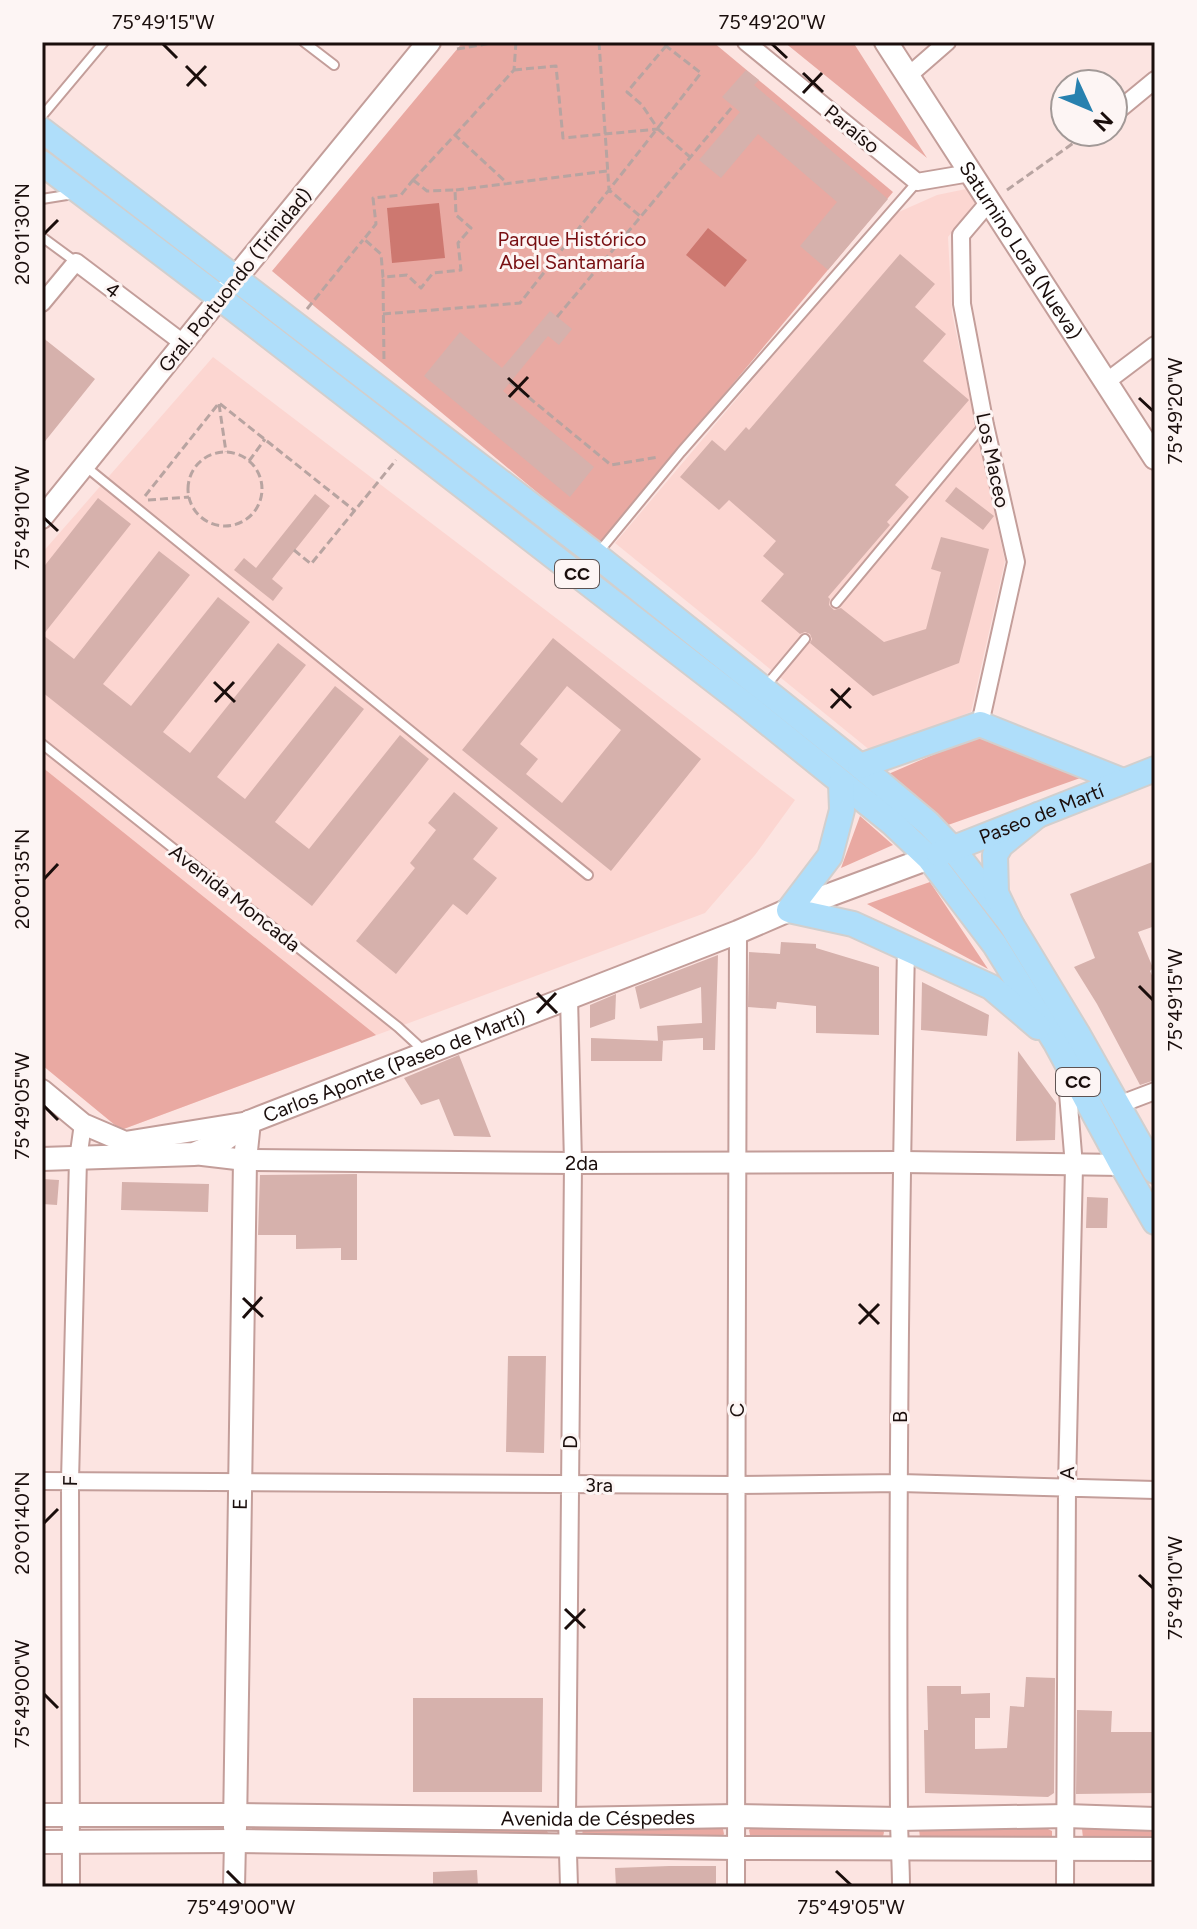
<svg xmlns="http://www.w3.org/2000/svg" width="1197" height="1929" viewBox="0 0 1197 1929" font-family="Figtree,sans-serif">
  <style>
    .built { fill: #fcd6d1 }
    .green { fill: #e9a9a2 }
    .water { fill: #cd7870 }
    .building { fill: #d6b1ac; fill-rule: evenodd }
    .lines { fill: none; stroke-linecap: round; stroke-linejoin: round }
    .service-casing { stroke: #c39e9a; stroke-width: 12 }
    .minor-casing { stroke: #c39e9a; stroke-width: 20 }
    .tertiary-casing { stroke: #c39e9a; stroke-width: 24 }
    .secondary-casing { stroke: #c39e9a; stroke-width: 26 }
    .primary-casing { stroke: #d1cfce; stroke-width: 28 }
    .path { stroke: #b8a4a1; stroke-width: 3; stroke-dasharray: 8 4; stroke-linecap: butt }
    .service { stroke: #fff; stroke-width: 8 }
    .minor { stroke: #fff; stroke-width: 16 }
    .tertiary { stroke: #fff; stroke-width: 20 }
    .secondary { stroke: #fff; stroke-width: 22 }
    .primary { stroke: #afdefa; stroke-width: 24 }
    .ticks { fill: none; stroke: #1a0e0c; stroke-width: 3 }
    .labels { text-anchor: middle; stroke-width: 6; stroke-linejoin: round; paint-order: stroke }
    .shield { fill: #fdf5f4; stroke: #5e5352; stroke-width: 2 }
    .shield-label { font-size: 18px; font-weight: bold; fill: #1a0e0c }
    .street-label { font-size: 20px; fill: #1a0e0c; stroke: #fdf5f4 }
    .park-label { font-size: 20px; fill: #780f12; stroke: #fdf5f4 }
    .neatline { fill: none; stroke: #1a0e0c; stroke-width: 3 }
    .ticks-label { font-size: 20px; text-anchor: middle; fill: #1a0e0c }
  </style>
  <rect width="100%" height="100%" fill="#fce4e1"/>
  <path class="built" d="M966,189L975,203L948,237L952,313L1005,561L971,712L871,751L615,543L892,215L937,195Z
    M213,357L795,800L755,855L705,913L121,1130L42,1065V553Z"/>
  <path class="green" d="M463,42H713L893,192L599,544L272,271Z
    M784,42H853L927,158Z
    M986,732L1086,776L948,825L886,775Z
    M42,767L376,1035L121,1130L42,1065Z
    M860,816L893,845L841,868Z
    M930,882L988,969L867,904Z
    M252,1824L545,1827L548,1833L546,1837L252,1831Z
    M754,1825L881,1828L884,1832L883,1837L880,1840L755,1839L750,1835L749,1830Z
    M923,1826L1046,1828L1052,1831V1838H920L919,1829Z
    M1086,1826L1155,1827V1841L1083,1838L1082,1829Z
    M719,1827L723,1829L724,1834L722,1838L582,1836L583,1828Z"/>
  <path class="water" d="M439,203L445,258L392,263L387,208Z
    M708,228L747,260L725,287L686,255Z"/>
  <path class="building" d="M746,70L759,80L754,85L888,199L828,270L800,246L837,202L758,134L721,178L699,160L740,112L722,97Z
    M900,254L935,284L915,307L946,334L923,361L969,400L895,485L909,497L887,522L890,525L828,597L830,599L829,605L834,610L841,608L884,642L926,629L941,572L931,569L941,537L989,549L959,663L873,696L810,643L812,639L810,634L805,632L800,634L761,601L784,574L763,556L776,541L729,500L719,510L680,477L712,440L725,451L746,427L749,430Z
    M550,311L572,329L559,345L548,336L503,391L594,467L570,497L424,376L460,332L502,368Z
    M42,337L95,379L42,445Z
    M956,487L994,516L983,530L945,501Z
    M315,494L330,506L272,579L283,588L273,601L234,570L244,558L256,568Z
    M98,498L131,524L43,635L74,659L159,551L190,575L103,684L131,706L218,597L250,622L163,732L190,753L278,643L306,665L217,777L245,799L335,686L364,709L275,822L309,849L400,735L429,759L312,906L42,692V569Z
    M553,638L701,759L611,871L462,750ZM567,686L621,730L562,803L526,774L538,759L520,744Z
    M454,792L498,828L473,859L497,878L467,915L453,904L396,974L356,941L415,868L410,863L436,830L428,823Z
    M1155,861V926L1138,932L1153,968L1150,971L1155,982V1080L1140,1085L1097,1004L1074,967L1095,958L1070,894Z
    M781,942L816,944V948L879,967V1035L816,1033V1006L777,1002L776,1009L748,1007L749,952L780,954Z
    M718,955L715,1050H703V1038L658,1041L657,1026L702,1023L701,987L640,1009L635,987Z
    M922,982L989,1015L987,1036L921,1030Z
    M616,994L615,1019L590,1028V1005Z
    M591,1038L663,1041L662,1061H591Z
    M1018,1051L1056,1103L1055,1140L1016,1141Z
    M459,1055L491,1137L454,1136L439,1099L421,1105L404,1078Z
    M357,1174V1260H341V1248L296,1249V1235H258L260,1175Z
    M42,1179L59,1180L57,1205L42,1204Z
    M122,1182L209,1184L208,1212L121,1210Z
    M1087,1197L1108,1198L1107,1228H1086Z
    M508,1356H546L544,1453L506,1452Z
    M1026,1677L1055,1678L1054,1793L1048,1797L925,1793L924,1730H928L927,1686H961V1694L990,1693V1718H975V1749L1007,1748L1010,1706L1024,1707Z
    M413,1698H543L542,1792H413Z
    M1077,1710L1112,1711L1111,1732H1155V1793L1076,1794Z
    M669,1866H716V1887H616L615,1868Z
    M477,1870L478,1887H433V1872Z"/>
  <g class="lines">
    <defs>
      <path id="service" d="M304,42L334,65
        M42,116L104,42
        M42,199L73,194
        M42,237L76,262
        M85,466L588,875
        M597,554L681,452L917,182
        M836,603L984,425
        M765,687L805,639
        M42,744L398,1027L423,1050"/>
      <path id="minor" d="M746,42L917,182L970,173
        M908,76L947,42
        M1121,108L1155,80
        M42,303L76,262L183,343
        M1106,382L1155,345
        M980,724L1016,562L985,425L962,304L961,235L989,202
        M1118,1105L1155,1091
        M42,1481L737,1485L900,1483L1155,1490
        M71,1887L70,1481L78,1159L83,1124
        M569,1887L567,1819L573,1163L569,997
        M736,1887C738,1569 735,1250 738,932
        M901,1887C901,1863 899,1839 899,1814C897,1525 900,1236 906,948
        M1065,1887L1067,1487L1074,1166L1066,1069"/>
      <g id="tertiary">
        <path d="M42,518L235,279"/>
        <path d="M42,1090L83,1124L125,1142L249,1122"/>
        <path id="s1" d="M194,1154L245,1160L573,1163L902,1162L1122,1165"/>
        <path d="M234,1887L235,1841"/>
      </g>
      <g id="secondary">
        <path id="s2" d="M886,42L1155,458"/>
        <path d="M235,279L429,42"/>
        <path id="s3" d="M42,1159L194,1154L218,1144L249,1122L738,932L789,910L929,858"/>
        <path id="s4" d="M42,1815H235L567,1819L736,1816L899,1819L1066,1816L1155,1819"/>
        <path id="s5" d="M235,1828L245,1160L249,1122"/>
        <path d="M42,1842L235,1841L736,1848L1155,1849"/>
      </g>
      <g id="primary">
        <path d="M42,130L596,555L860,766L928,823L952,848L1011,924"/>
        <path d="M42,163L220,298L747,706L892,823L929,858L995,945L1056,1043L1122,1165L1155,1222"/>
        <path d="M860,766L980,724L1123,781"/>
        <path d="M841,783L842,810L830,856L789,910L853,924L991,987L1038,1027"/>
        <path d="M1038,815L1001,845L995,855L996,893L1011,924L1077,1033L1155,1171"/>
        <path id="s6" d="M939,854L1155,769"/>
      </g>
    </defs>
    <use href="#service" class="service-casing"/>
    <use href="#minor" class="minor-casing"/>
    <use href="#tertiary" class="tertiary-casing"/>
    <use href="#secondary" class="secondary-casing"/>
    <use href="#primary" class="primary-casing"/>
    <path class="path" d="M599,42L609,190L640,216
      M457,49L498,42
      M514,70L556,66L563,138L658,129L642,105L627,92L666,46
      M658,129L690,157
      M455,135L514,70L516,42
      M413,180L427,191L455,190L456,215L471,228L458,243L461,270L433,273L421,288L407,275L383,277L381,254L364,239L376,224L373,198L401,195Z
      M413,180L455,135L507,183
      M456,190L607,171
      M1007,190L1089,132
      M383,279L384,363
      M307,309L363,240
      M383,314L520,303L701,73L666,46L665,42
      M557,317L733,106
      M510,382L611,465L658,457
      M219,404L226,452
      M188 489a37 37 0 1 1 74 0a37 37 0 1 1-74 0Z
      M249,461L265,439
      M145,496L219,403L355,511
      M148,500L189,497
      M294,550L311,564L396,460"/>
    <use href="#service" class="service"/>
    <use href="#minor" class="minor"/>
    <use href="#tertiary" class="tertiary"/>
    <use href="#secondary" class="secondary"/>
    <use href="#primary" class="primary"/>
  </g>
  <path class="ticks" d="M163,44L177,58M772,44L787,58M186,66L206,86M803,73L823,92M187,86L206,66M803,93L822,73M44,234L58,220M508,378L529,397M509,397L528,377M1139,398L1153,411M44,518L58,531M214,682L235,702M831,689L851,708M215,702L234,682M831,708L850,688M44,879L58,864M1139,986L1153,1000M537,993L557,1013M537,1013L556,993M44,1106L58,1120M243,1298L263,1317M859,1304L879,1324M243,1318L262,1297M859,1324L879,1304M44,1523L58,1509M1139,1575L1153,1588M565,1609L585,1628M565,1629L585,1609M44,1694L58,1708M227,1871L241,1885M836,1871L851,1885"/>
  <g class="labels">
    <g class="shield">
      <rect x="555" y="560" width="44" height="28" rx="6"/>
      <rect x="1056" y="1068" width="44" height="28" rx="6"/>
    </g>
    <g class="shield-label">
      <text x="577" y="580">CC</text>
      <text x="1078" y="1088">CC</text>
    </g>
    <g class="street-label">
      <text transform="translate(852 129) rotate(39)" y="7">Paraíso</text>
      <text dy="7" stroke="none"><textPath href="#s2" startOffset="248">Saturnino Lora (Nueva)</textPath></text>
      <text transform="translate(235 280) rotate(-51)" y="7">Gral. Portuondo (Trinidad)</text>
      <text transform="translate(113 290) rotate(37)" y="7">4</text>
      <text transform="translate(993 460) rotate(78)" y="7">Los Maceo</text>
      <text dy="7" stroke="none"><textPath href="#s6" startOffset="110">Paseo de Martí</textPath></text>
      <text transform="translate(235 898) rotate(38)" y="7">Avenida Moncada</text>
      <text dy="7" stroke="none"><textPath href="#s3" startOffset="372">Carlos Aponte (Paseo de Martí)</textPath></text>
      <text dy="7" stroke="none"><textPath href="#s1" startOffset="388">2da</textPath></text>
      <text transform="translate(737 1410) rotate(-90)" y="7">C</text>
      <text transform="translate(900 1417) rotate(-90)" y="7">B</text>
      <text transform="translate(570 1442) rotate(-89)" y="7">D</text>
      <text transform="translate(1067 1473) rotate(-89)" y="7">A</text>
      <text transform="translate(70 1481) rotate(-89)" y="7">F</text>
      <text x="599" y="1492">3ra</text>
      <text dy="7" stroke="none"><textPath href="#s5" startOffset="324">E</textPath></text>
      <text dy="7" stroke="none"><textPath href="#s4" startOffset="556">Avenida de Céspedes</textPath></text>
    </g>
    <g class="park-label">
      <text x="572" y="246">Parque Histórico<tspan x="572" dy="23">Abel Santamaría</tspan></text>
    </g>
  </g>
  <rect width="1197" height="1929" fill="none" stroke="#fdf5f4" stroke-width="88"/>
  <g transform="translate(1089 108) rotate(134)"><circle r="38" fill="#fdf5f4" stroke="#a29997" stroke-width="2"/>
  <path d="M0-6L14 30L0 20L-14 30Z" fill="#2881af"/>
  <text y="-12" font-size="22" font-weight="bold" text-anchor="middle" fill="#1a0e0c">N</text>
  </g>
  <rect x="44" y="44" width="1109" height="1841" class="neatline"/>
  <g class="ticks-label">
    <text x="163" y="29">75°49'15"W</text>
    <text x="772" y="29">75°49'20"W</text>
    <text transform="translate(22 234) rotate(-90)" y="7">20°01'30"N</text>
    <text transform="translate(1175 411) rotate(-90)" y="7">75°49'20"W</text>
    <text transform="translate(22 518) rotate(-90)" y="7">75°49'10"W</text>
    <text transform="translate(22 879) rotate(-90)" y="7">20°01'35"N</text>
    <text transform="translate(1175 1000) rotate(-90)" y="7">75°49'15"W</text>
    <text transform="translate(22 1106) rotate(-90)" y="7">75°49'05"W</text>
    <text transform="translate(22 1523) rotate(-90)" y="7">20°01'40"N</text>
    <text transform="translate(1175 1588) rotate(-90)" y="7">75°49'10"W</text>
    <text transform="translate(22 1694) rotate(-90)" y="7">75°49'00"W</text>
    <text x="241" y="1914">75°49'00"W</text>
    <text x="851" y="1914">75°49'05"W</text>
  </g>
</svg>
